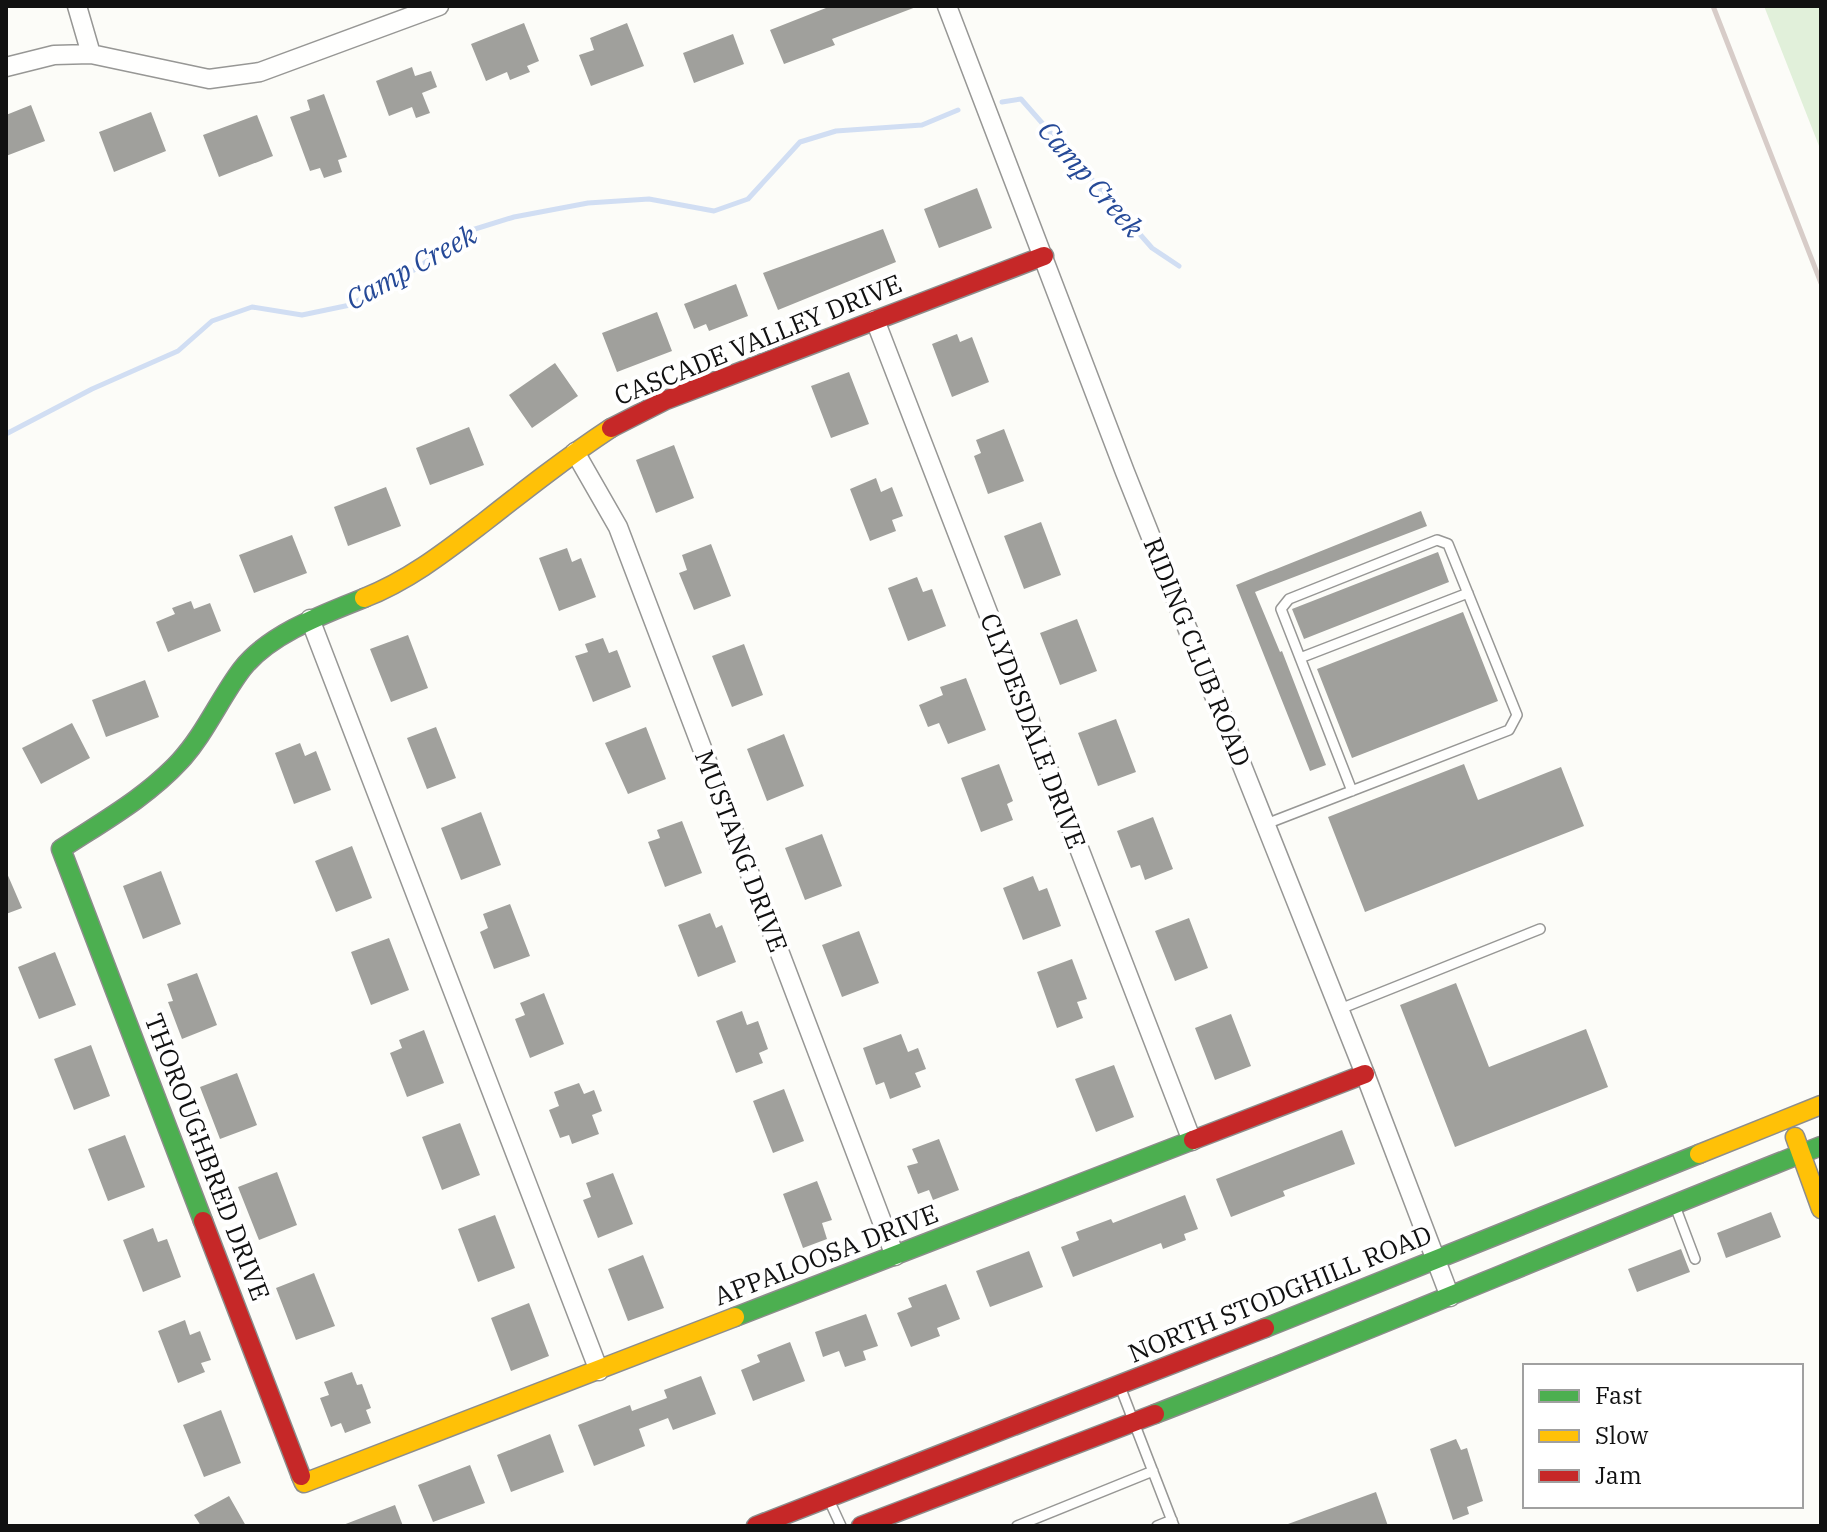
<svg xmlns="http://www.w3.org/2000/svg" width="1827" height="1532" viewBox="0 0 1827 1532" font-family="'IBM Plex Serif',serif">
  <style>
    .green { fill: #e1f0da }
    .lines { fill: none; stroke-linecap: round; stroke-linejoin: round }
    .stream { stroke: #d1def3; stroke-width: 5 }
    .building { fill: #a0a09c }
    .lane-casing { stroke: #979795; stroke-width: 12 }
    .street-casing { stroke: #979795; stroke-width: 21 }
    .fast-casing { stroke: #8d8d8c; stroke-width: 21 }
    .slow-casing { stroke: #8d8d8c; stroke-width: 21 }
    .jam-casing { stroke: #8d8d8c; stroke-width: 21 }
    .lane { stroke: #fffffe; stroke-width: 9 }
    .street { stroke: #fffffe; stroke-width: 18 }
    .fast { stroke: #4caf50; stroke-width: 18 }
    .slow { stroke: #ffc107; stroke-width: 18 }
    .jam { stroke: #c62828; stroke-width: 18 }
    .rail { stroke: #d7ccc8; stroke-width: 5 }
    .labels { text-anchor: middle; stroke-width: 8; stroke-linejoin: round; paint-order: stroke }
    .street-label { font-size: 26px; fill: #111; stroke: #fff }
    .water-label { font-size: 28px; font-style: italic; fill: #254997; stroke: #fff }
  </style>
  <rect width="100%" height="100%" fill="#fcfcf8"/>
  <path class="green" d="M1764,6H1821V151Z"/>
  <g class="lines">
    <path class="stream" d="M1002,102L1021,99L1152,248L1179,266
      M6,434L92,389L178,351L212,321L252,307L302,315L350,305L421,266L459,234L514,217L588,203L649,199L714,211L748,199L800,142L836,131L922,125L958,110"/>
  </g>
  <path class="building" d="M831,6H916V7L832,39L835,45L784,64L770,30Z
    M524,23L539,61L527,66L530,72L510,80L507,72L486,81L471,44Z
    M627,23L644,66L591,86L579,55L594,50L590,38Z
    M733,34L744,64L694,83L683,53Z
    M412,67L415,76L431,71L437,87L422,93L430,113L416,118L412,107L389,116L376,81Z
    M324,94L347,157L338,160L342,172L324,178L320,168L310,171L290,117L310,110L307,100Z
    M31,105L45,141L6,156V115Z
    M151,112L166,151L114,172L99,132Z
    M257,115L273,156L219,177L203,135Z
    M977,188L992,228L939,248L924,209Z
    M883,229L896,262L778,310L763,273Z
    M736,284L748,316L709,331L706,324L694,329L684,304Z
    M657,312L672,351L617,372L602,333Z
    M957,334L960,342L972,337L989,382L952,397L932,344Z
    M555,363L578,396L532,428L509,395Z
    M849,372L869,424L831,438L811,386Z
    M469,427L484,465L430,485L416,448Z
    M1004,429L1024,481L988,494L974,456L981,453L976,440Z
    M674,445L694,498L656,513L636,460Z
    M876,478L881,492L892,487L903,516L892,520L896,531L870,541L850,489Z
    M386,487L401,526L348,546L334,507Z
    M1421,511L1427,526L1255,592L1280,652L1282,651L1326,765L1310,771L1236,585Z
    M1041,522L1061,575L1024,589L1004,536Z
    M292,535L307,573L254,593L239,555Z
    M711,544L731,596L694,610L679,573L687,570L682,555Z
    M567,548L572,562L581,558L596,597L559,611L539,558Z
    M1438,552L1449,582L1304,639L1292,609Z
    M917,577L923,592L932,589L946,626L908,641L888,588Z
    M191,601L194,609L210,603L221,631L168,652L156,622L175,614L172,608Z
    M1463,612L1498,701L1352,758L1317,669Z
    M1077,619L1097,671L1060,685L1040,633Z
    M408,635L428,688L391,702L370,649Z
    M603,638L609,653L617,650L631,687L593,702L575,656L588,652L585,644Z
    M744,644L763,695L732,707L712,656Z
    M966,678L986,730L948,744L939,723L928,727L919,705L943,695L940,687Z
    M145,680L159,717L106,737L92,700Z
    M1116,719L1136,772L1098,786L1078,733Z
    M72,723L90,758L41,784L22,748Z
    M436,727L456,778L427,789L407,738Z
    M646,727L666,779L628,794L605,743Z
    M784,734L804,786L767,801L747,749Z
    M300,743L305,756L316,751L331,790L294,804L275,753Z
    M999,764L1013,801L1007,804L1013,820L981,832L961,778Z
    M1464,764L1478,800L1561,767L1584,826L1365,912L1328,817Z
    M481,812L501,865L461,880L441,828Z
    M1153,817L1173,869L1145,880L1140,865L1131,868L1117,831Z
    M682,821L702,873L665,887L648,842L660,838L657,830Z
    M822,834L842,886L805,900L785,848Z
    M352,846L372,898L336,912L315,861Z
    M6,871L22,908L6,914Z
    M161,871L181,924L143,939L123,886Z
    M1033,876L1039,891L1047,888L1061,926L1023,940L1003,888Z
    M510,904L530,956L494,969L480,932L488,928L483,914Z
    M710,913L716,928L722,925L736,962L698,977L678,925Z
    M1189,918L1208,968L1175,981L1155,931Z
    M859,931L879,983L842,997L822,945Z
    M389,938L409,990L371,1005L351,952Z
    M55,952L76,1005L39,1019L18,967Z
    M1072,959L1087,999L1077,1002L1083,1018L1057,1028L1037,972Z
    M197,973L217,1025L182,1039L168,1002L173,1001L167,984Z
    M1456,983L1489,1067L1586,1029L1608,1087L1455,1147L1400,1005Z
    M544,993L564,1044L530,1058L515,1019L525,1015L520,1003Z
    M742,1011L747,1025L758,1021L768,1049L759,1053L763,1063L736,1073L716,1021Z
    M1231,1014L1251,1066L1215,1080L1195,1028Z
    M424,1030L444,1083L407,1097L390,1053L402,1048L399,1040Z
    M901,1034L908,1052L918,1048L926,1069L915,1073L921,1087L890,1099L884,1082L876,1085L863,1048Z
    M91,1045L110,1096L74,1110L54,1059Z
    M1114,1065L1134,1117L1096,1132L1075,1079Z
    M237,1073L257,1125L220,1139L200,1087Z
    M579,1083L584,1094L594,1090L602,1111L592,1115L599,1134L572,1144L569,1135L560,1138L549,1110L559,1106L554,1092Z
    M784,1089L804,1141L773,1153L753,1101Z
    M460,1123L480,1175L442,1190L422,1137Z
    M1342,1130L1355,1164L1283,1191L1285,1196L1231,1217L1216,1179Z
    M125,1135L145,1187L108,1201L88,1149Z
    M939,1139L959,1190L933,1200L929,1190L918,1194L907,1166L918,1163L912,1149Z
    M277,1172L297,1225L259,1240L238,1187Z
    M613,1173L633,1224L598,1238L583,1200L591,1197L586,1183Z
    M817,1181L832,1220L822,1223L827,1239L803,1248L783,1194Z
    M1185,1195L1198,1229L1184,1234L1186,1240L1163,1249L1161,1243L1073,1277L1061,1247L1079,1240L1076,1232L1111,1219L1113,1223Z
    M1771,1212L1781,1237L1726,1258L1717,1233Z
    M495,1215L515,1268L478,1282L458,1229Z
    M153,1228L158,1242L167,1239L181,1277L143,1292L123,1240Z
    M1681,1249L1690,1272L1637,1292L1628,1269Z
    M1029,1251L1043,1287L990,1307L976,1271Z
    M643,1255L664,1308L628,1321L608,1269Z
    M314,1273L335,1326L296,1340L276,1288Z
    M946,1284L960,1319L937,1328L940,1336L911,1347L897,1313L912,1307L908,1298Z
    M529,1303L549,1356L511,1371L491,1318Z
    M866,1314L878,1346L863,1351L866,1360L845,1367L839,1351L823,1357L815,1332Z
    M185,1320L190,1335L200,1331L211,1360L201,1363L205,1372L178,1383L158,1331Z
    M790,1342L805,1381L753,1401L741,1370L760,1362L757,1355Z
    M352,1372L357,1385L362,1384L371,1408L366,1410L371,1423L345,1433L341,1423L331,1427L320,1398L329,1395L324,1382Z
    M701,1376L716,1414L673,1430L668,1418L639,1429L645,1446L594,1466L578,1425L630,1405L632,1411L667,1398L664,1390Z
    M221,1410L241,1463L204,1477L183,1425Z
    M550,1434L564,1472L511,1492L497,1455Z
    M1456,1439L1461,1450L1467,1448L1483,1501L1467,1507L1469,1514L1453,1520L1430,1449Z
    M470,1465L485,1503L433,1522L418,1485Z
    M1376,1492L1388,1526H1288V1524Z
    M229,1496L246,1526H201L194,1515Z
    M395,1505L403,1526H343V1525Z"/>
  <g class="lines">
    <defs>
      <path id="lane" d="M1300,658L1468,593
        M1266,824L1509,730L1517,715L1448,544L1437,540L1289,599L1281,609L1352,791
        M1340,1009L1540,929
        M1675,1206L1695,1259
        M1121,1389L1174,1526
        M829,1500L841,1526
        M1017,1526L1153,1471
        M1157,1526L1172,1520"/>
      <path id="street" d="M77,6L91,54
        M947,6L1125,472L1365,1074L1450,1297
        M6,67L54,55L91,54L209,79L260,72L439,6
        M875,320L1192,1141
        M575,452L618,527L895,1256
        M310,619L599,1371"/>
      <path id="fast" d="M203,1221L61,849C102,822 147,797 180,761C205,734 220,698 242,669C269,634 324,614 364,598
        M735,1317L1193,1140
        M1265,1328L1699,1154
        M1155,1414C1378,1328 1598,1233 1821,1146"/>
      <path id="slow" d="M364,598C408,581 445,552 483,523C525,490 567,457 611,428
        M1795,1137L1821,1209
        M1699,1154L1821,1105
        M301,1476L304,1483L735,1317"/>
      <path id="jam" d="M611,428L666,400L1044,256
        M1193,1140L1365,1074
        M203,1221L301,1476
        M756,1526L1265,1328
        M861,1526L1155,1414"/>
    </defs>
    <use href="#lane" class="lane-casing"/>
    <use href="#street" class="street-casing"/>
    <use href="#fast" class="fast-casing"/>
    <use href="#slow" class="slow-casing"/>
    <use href="#jam" class="jam-casing"/>
    <use href="#lane" class="lane"/>
    <use href="#street" class="street"/>
    <use href="#fast" class="fast"/>
    <use href="#slow" class="slow"/>
    <use href="#jam" class="jam"/>
    <path class="rail" d="M1713,6L1821,283"/>
  </g>
  <g class="labels">
    <g class="street-label">
      <text transform="translate(758 340) rotate(-22)" y="9">CASCADE VALLEY DRIVE</text>
      <text transform="translate(1197 652) rotate(68)" y="9">RIDING CLUB ROAD</text>
      <text transform="translate(1033 731) rotate(69)" y="9">CLYDESDALE DRIVE</text>
      <text transform="translate(741 851) rotate(69)" y="9">MUSTANG DRIVE</text>
      <text transform="translate(207 1157) rotate(69)" y="9">THOROUGHBRED DRIVE</text>
      <text transform="translate(826 1255) rotate(-21)" y="9">APPALOOSA DRIVE</text>
      <text transform="translate(1280 1294) rotate(-22)" y="9">NORTH STODGHILL ROAD</text>
    </g>
    <g class="water-label">
      <text transform="translate(1091 179) rotate(49)" y="10">Camp Creek</text>
      <text transform="translate(411 267) rotate(-29)" y="10">Camp Creek</text>
    </g>
  </g>
  <rect width="1827" height="1532" fill="none" stroke="#111111" stroke-width="16"/>
  <rect x="1523" y="1364" width="280" height="144" fill="#ffffff" stroke="#a0a0a0" stroke-width="2"/>
  <rect x="1539" y="1390" width="40" height="12" fill="#4caf50" stroke="#a0a0a0" stroke-width="2"/>
  <text x="1595" y="1404" font-size="24" fill="#111111">Fast</text>
  <rect x="1539" y="1430" width="40" height="12" fill="#ffc107" stroke="#a0a0a0" stroke-width="2"/>
  <text x="1595" y="1444" font-size="24" fill="#111111">Slow</text>
  <rect x="1539" y="1470" width="40" height="12" fill="#c62828" stroke="#a0a0a0" stroke-width="2"/>
  <text x="1595" y="1484" font-size="24" fill="#111111">Jam</text>
</svg>
